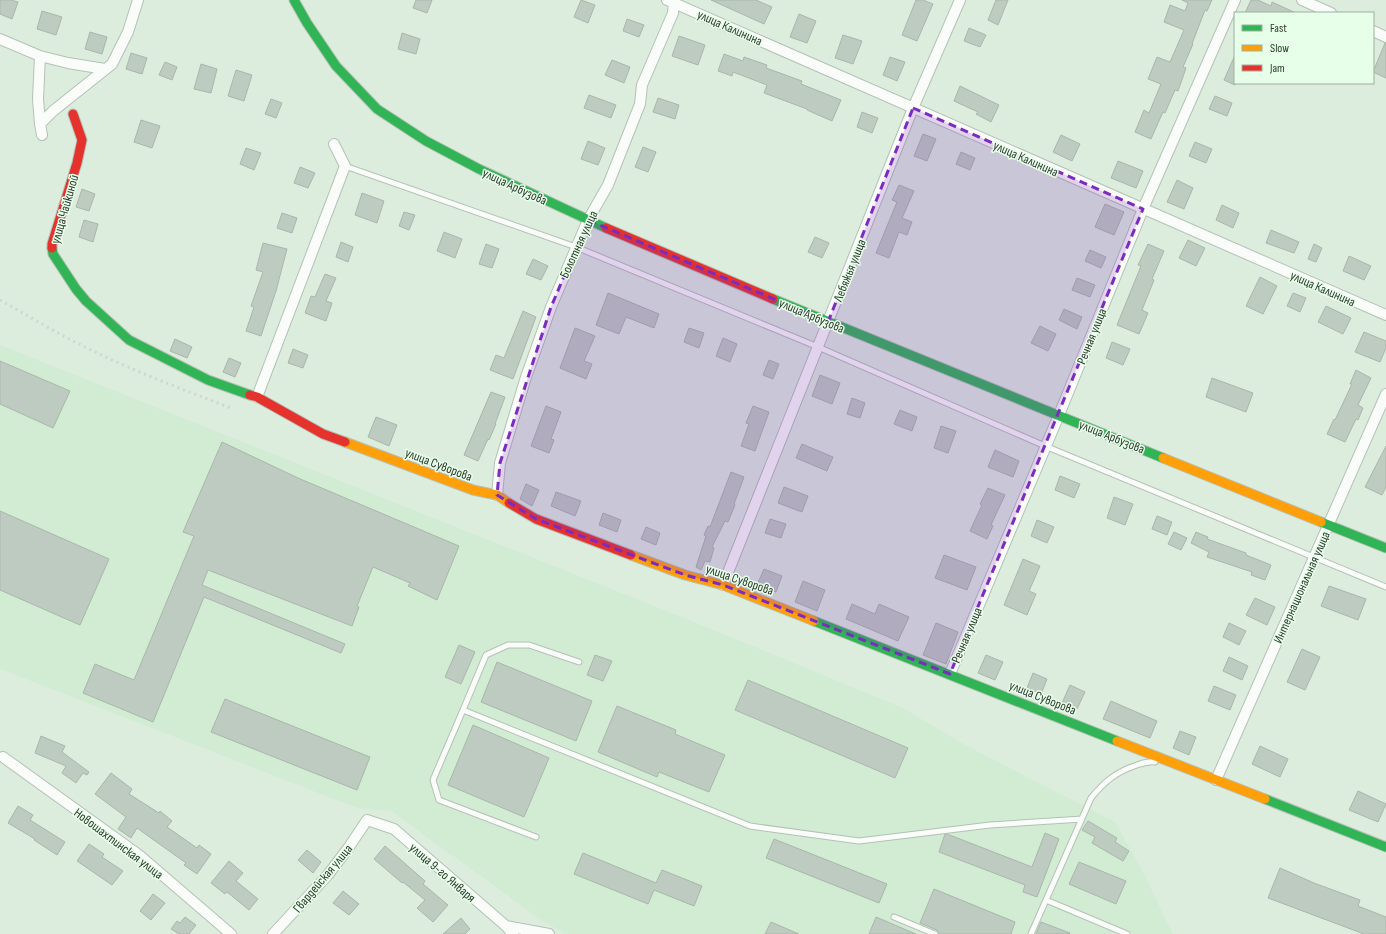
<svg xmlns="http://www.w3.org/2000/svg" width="1386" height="934" viewBox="0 0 1386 934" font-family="'Sofia Sans Condensed',sans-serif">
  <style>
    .built { fill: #d2ecd4 }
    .building { fill: #becbc0; stroke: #a9b7ab }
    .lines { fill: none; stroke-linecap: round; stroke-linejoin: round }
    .lane-casing { stroke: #b4c1b5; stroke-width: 7 }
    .street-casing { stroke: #b4c1b5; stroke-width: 12 }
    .fast-casing { stroke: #b4c1b5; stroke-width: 11 }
    .slow-casing { stroke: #b4c1b5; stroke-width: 11 }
    .jam-casing { stroke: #b4c1b5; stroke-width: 11 }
    .lane { stroke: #fafcfa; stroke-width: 5 }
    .street { stroke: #fafcfa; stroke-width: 10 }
    .fast { stroke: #30b455; stroke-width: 9 }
    .slow { stroke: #ff9f0a; stroke-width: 9 }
    .jam { stroke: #e5322d; stroke-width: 9 }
    .rail { stroke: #d0d5d1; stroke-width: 3; stroke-dasharray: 2 4; stroke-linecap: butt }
    .marked { fill: #7b2cbf; fill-opacity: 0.2; stroke: #7b2cbf; stroke-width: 3; stroke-dasharray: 8 5; stroke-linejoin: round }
    .labels { text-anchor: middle; stroke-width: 3; stroke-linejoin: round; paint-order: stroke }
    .street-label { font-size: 13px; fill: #2e392f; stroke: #e7fee9 }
  </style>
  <rect width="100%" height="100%" fill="#dcedde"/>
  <path class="built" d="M0,345L692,621L901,707L967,746L1115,822L1141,868L1173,934H566L544,922L391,811L357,808L0,669Z"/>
  <path class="building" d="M0,0H11L18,2L12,19L0,14Z
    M416,0H432L427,13L413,8Z
    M581,0L595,5L588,23L574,17Z
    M711,0H756L772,7L764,24Z
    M916,0H923L933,4L917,41L902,35Z
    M996,0H1008L998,25L988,20Z
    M1182,0H1212L1207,11L1205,10L1192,44H1193L1183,67L1186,68L1178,91L1175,90L1165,113L1163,112L1151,139L1135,132L1144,110L1149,113L1161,84L1148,79L1157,57L1170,62L1184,30L1164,22L1170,5L1185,11L1188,3Z
    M1251,0H1258L1271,6L1272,2L1296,13H1245Z
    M42,11L62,17L56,35L37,29Z
    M799,14L816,21L807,43L790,37Z
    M627,19L644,25L639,37L623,31Z
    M969,28L986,35L980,47L964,41Z
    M90,32L107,37L102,54L85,49Z
    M402,33L420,39L416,54L398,49Z
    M843,35L862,41L853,64L835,58Z
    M679,36L705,45L698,65L672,56Z
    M1385,43H1386V78L1373,72Z
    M131,53L147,58L142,74L126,69Z
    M724,54L743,61L744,57L767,65L766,68L802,81L801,84L841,100L832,121L807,110V109L764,93L767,85L733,72L732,76L718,71Z
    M1235,55V85L1224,80Z
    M890,57L905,62L897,81L883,75Z
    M612,60L630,67L624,83L605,75Z
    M165,62L177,67L172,80L159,75Z
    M201,64L217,69L211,93L194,89Z
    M236,70L252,75L244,101L228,96Z
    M960,86L999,105L991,122L976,114L978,112L954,101Z
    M589,95L616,105L611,118L584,108Z
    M1215,96L1232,103L1227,116L1209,109Z
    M658,98L679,105L675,119L653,112Z
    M271,99L282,103L276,118L265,114Z
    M862,112L878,118L872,133L857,127Z
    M141,120L160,126L152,148L134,142Z
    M923,134L936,139L927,161L914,156Z
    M1061,135L1080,144L1072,161L1053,152Z
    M588,141L605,148L598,165L581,159Z
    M1195,142L1212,149L1206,163L1189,156Z
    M643,147L656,152L648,172L635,167Z
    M246,148L261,153L254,170L240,164Z
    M961,152L975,158L970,170L956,164Z
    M1118,161L1143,171L1136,188L1111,178Z
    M300,167L315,173L308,188L294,183Z
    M1177,180L1193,188L1184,209L1167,202Z
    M899,185L914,191L902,218L912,222L907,235L899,232L889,258L876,253L897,202L892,200Z
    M82,189L95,194L89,211L76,207Z
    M362,193L384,201L377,223L355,215Z
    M1105,204L1124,212L1114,235L1095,227Z
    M1222,205L1239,213L1233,228L1216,220Z
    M404,212L415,215L409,230L399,226Z
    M282,213L297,218L292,233L277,228Z
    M84,220L98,224L93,242L79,237Z
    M1271,230L1299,242L1294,253L1266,243Z
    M444,232L462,239L455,258L437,251Z
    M815,237L829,243L822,258L808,252Z
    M1188,240L1205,248L1196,266L1179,258Z
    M341,242L353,247L348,262L336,257Z
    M263,243L287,249L276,291L261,336L246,331L254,307L251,306L263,272L256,270Z
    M486,244L499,249L492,268L479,264Z
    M1148,244L1164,251L1152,279L1154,280L1142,310L1148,313L1139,334L1117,325L1141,266L1138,265Z
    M1314,244L1322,248L1316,262L1308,259Z
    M1090,250L1106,257L1101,268L1085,261Z
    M1349,256L1371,266L1364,280L1343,271Z
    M533,259L548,266L541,280L526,274Z
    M325,274L336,278L326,301L332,303L326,321L305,313L311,296L315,297Z
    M1260,277L1277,286L1263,314L1246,306Z
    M1077,278L1095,285L1090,297L1072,290Z
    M608,293L659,314L654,328L626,317L619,334L596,325Z
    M1293,293L1306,298L1300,312L1287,306Z
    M1326,306L1351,318L1343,334L1318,322Z
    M1064,309L1082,317L1077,329L1059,320Z
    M523,311L536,317L513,379L490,370L496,355L504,358Z
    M1040,326L1056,334L1048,351L1031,343Z
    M575,328L595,336L584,361L592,364L586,379L560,368Z
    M689,328L704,333L699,348L684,342Z
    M1364,332L1386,341V348L1380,362L1355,352Z
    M723,338L737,344L730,362L716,356Z
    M175,339L192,347L187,358L170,351Z
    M1112,342L1130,349L1123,365L1106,358Z
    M293,349L308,355L303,368L288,363Z
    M229,358L241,363L235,377L223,372Z
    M769,360L779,364L773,379L763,375Z
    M0,361L70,391L53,428L0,404Z
    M1356,370L1371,378L1358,405L1363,408L1358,420L1356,419L1345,442L1327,434L1334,419L1335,420L1352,384H1350Z
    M820,375L840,383L832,404L812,396Z
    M1212,378L1253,393L1246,412L1206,397Z
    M491,392L505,397L495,424H496L489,440L488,439L478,461L464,455Z
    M852,398L865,403L860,418L847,414Z
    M546,406L561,412L551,439L554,440L549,453L531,446Z
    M753,406L769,412L755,451L741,446L749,424L746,423Z
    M900,410L917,417L912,431L894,424Z
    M376,417L397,425L389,446L368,437Z
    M941,426L956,431L948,453L934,448Z
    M222,442L298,478L459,546L437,600L408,586L410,583L373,567L357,606L359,607L352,626L208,570L202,585L345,644L341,653L204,597L153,722L83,693L95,664L134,680L194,536L183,532Z
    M802,444L833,457L827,471L796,458Z
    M1386,446V487L1382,495L1365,487Z
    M995,450L1019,461L1013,477L988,467Z
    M731,472L744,477L734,504L735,505L728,522L725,521L712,547L714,548L710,562L705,561L701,570L696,567L706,536L704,535L708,526L710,527Z
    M1060,476L1080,484L1074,498L1055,490Z
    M526,484L539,490L532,506L520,499Z
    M784,487L808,496L802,512L778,503Z
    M988,488L1005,495L991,525L993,526L987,539L970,531L982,505L980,504Z
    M556,492L581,501L575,516L551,506Z
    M1114,497L1133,504L1125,525L1107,518Z
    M0,511L109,559L80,625L0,590Z
    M603,513L621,520L617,532L599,525Z
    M1157,516L1172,522L1167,535L1152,529Z
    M770,519L786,524L781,538L765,533Z
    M1037,520L1054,527L1047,543L1031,536Z
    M646,527L660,533L656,545L641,539Z
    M1174,532L1187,538L1181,550L1168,544Z
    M1196,532L1208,537L1207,539L1246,553V555L1271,565L1265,580L1251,575L1252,572L1207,557L1209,552L1191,543Z
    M944,555L976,567L967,590L935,578Z
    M1023,559L1040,566L1029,591L1036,594L1027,615L1004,605Z
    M764,569L782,576L776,592L757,585Z
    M803,581L825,590L817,611L795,602Z
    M1329,586L1366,599L1358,620L1321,606Z
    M1255,598L1275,607L1267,625L1246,615Z
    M852,604L875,614L879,604L909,617L898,641L846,619Z
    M936,623L958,632L946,664L923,655Z
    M1229,623L1246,631L1239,645L1223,637Z
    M459,645L475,652L461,684L445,677Z
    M1302,649L1320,657L1305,690L1287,682Z
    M595,655L612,661L603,681L587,675Z
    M986,655L1003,662L995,680L978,673Z
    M1229,657L1248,666L1242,680L1223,671Z
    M497,662L592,701L576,741L481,702Z
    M1033,673L1047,679L1041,694L1027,688Z
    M748,680L908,748L895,778L735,710Z
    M1070,685L1085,692L1077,709L1062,703Z
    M1214,686L1236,695L1230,710L1208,701Z
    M225,699L370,757L357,790L211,732Z
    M1111,701L1157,721L1150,738L1103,719Z
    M617,706L676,730L675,734L725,755L709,792L659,772L657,777L598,752Z
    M473,725L549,758L524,817L448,785Z
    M1180,731L1196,737L1189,755L1173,748Z
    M41,736L65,746L62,752L89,772L87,775L83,773L76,783L62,773L66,766L35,753Z
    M1260,746L1288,759L1280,777L1252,764Z
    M111,773L132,789L129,794L159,813L160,811L172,821L167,827L197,848L199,845L211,854L197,874L184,865L186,863L137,828L131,838L118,829L126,817L95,794Z
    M1358,791L1386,804L1378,822L1349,810Z
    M18,806L33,815L30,820L65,842L57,855L34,840L35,839L8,823Z
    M1088,821L1117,838L1115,842L1129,851L1123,861L1092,843L1095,837L1082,830Z
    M1045,833L1059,839L1037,897L1023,892L1025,885L939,852L945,834H947L1032,867Z
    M774,839L887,884L879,903L766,858Z
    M89,844L104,854L102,857L123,871L112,885L77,861Z
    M385,846L425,881L423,884L448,905L433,922L417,908L425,900L403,882L402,883L374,859Z
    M307,850L321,862L313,873L298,860Z
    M583,853L656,883L662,870L702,886L694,906L654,890L648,904L574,874Z
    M229,861L243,873L236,881L258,899L249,910L227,892L225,894L211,883Z
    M1079,862L1126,881L1116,904L1069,884Z
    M1280,868L1314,883L1360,900L1358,906L1386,917V934H1364L1268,898Z
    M934,889L1015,922L1011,934H939L937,930L920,923Z
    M343,891L359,904L349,915L333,903Z
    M153,894L165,903L151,920L140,911Z
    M185,917L196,925L189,934H179L171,929L177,921L180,923Z
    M876,917L916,934H869Z
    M461,918L470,929L465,934H443Z
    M771,922L799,934H765Z
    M1041,922L1070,933L1069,934H1036Z"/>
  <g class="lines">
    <defs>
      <path id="lane" d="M345,166L576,247L818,347L1045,446L1386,587
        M463,710L486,655L508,645H529L579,662
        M536,837L439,800L433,780L463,710L750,826L859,841L990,825L1082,819
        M1046,900L1127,934
        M894,917L935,934
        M1031,934L1091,798C1105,781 1116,772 1137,765C1143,763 1148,761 1155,762"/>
      <path id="street" d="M667,0L1386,315
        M1302,0L1331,13
        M1373,31L1386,37
        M0,39L40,56L68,63L105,69
        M40,56L38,99L40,124
        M42,135L40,124L53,111L112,64L128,32L138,0
        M257,397L345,166L334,144
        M497,495L500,463L526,377L551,307L588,220L608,185L640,104L642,85L673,13L674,0
        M723,585L913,108L960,0
        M950,674L1059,415L1143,209L1235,0
        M3,757L139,855L231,934
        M1216,780L1386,394
        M506,926L549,934
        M273,934L327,876L349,847L367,820L394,829L506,926L513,934"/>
      <path id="fast" d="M294,0L307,23L336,66L377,109L426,141L479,169L606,228
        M52,248L53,254L76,289L86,301L129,340L208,380L250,395
        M773,299L1163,458
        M1321,522L1386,548
        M814,621L1117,741
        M1265,799L1386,847"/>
      <path id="slow" d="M345,442L473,490L497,495L509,503
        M1163,458L1321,522
        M631,555L685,575L723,585L814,621
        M1117,741L1265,799"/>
      <path id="jam" d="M606,228L773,299
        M52,248V244L77,163L82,140L73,114
        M250,395L257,397L323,434L345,442
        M509,503L536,519L631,555"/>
    </defs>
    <use href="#lane" class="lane-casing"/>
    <use href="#street" class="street-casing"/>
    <use href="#fast" class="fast-casing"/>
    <use href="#slow" class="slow-casing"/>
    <use href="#jam" class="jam-casing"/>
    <use href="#lane" class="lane"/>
    <use href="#street" class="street"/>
    <use href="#fast" class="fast"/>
    <use href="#slow" class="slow"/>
    <use href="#jam" class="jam"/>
    <path class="rail" d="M0,300C30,317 60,335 91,350C136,372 184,390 231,408"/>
  </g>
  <path class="marked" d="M913,108L1143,209L950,674L723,585L685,575L536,519L497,495L500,463L551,307L588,220L828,322Z"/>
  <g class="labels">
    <g class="street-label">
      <text transform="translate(730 27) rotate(24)" y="5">улица Калинина</text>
      <text transform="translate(1026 158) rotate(24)" y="5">улица Калинина</text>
      <text transform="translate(515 186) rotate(25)" y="5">улица Арбузова</text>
      <text transform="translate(64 209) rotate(-74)" y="5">улица Чайкиной</text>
      <text transform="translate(578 244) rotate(-65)" y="5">Болотная улица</text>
      <text transform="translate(849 270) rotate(-68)" y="5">Лебяжья улица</text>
      <text transform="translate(1323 288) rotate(24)" y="5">улица Калинина</text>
      <text transform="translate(812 315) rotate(23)" y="5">улица Арбузова</text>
      <text transform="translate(1091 336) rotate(-68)" y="5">Речная улица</text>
      <text transform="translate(1112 436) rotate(22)" y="5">улица Арбузова</text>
      <text transform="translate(439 464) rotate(21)" y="5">улица Суворова</text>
      <text transform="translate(740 579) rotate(19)" y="5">улица Суворова</text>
      <text transform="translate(1301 587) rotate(-66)" y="5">Интернациональная улица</text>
      <text transform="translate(966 635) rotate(-67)" y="5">Речная улица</text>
      <text transform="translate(1043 697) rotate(22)" y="5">улица Суворова</text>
      <text transform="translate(119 843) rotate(37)" y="5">Новошахтинская улица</text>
      <text transform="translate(443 872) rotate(41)" y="5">улица 9-го Января</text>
      <text transform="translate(322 878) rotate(-50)" y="5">Гвардейская улица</text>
    </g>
  </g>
  <rect x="1234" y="12" width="140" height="72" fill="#e7fee9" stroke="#9daf9f"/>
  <rect x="1242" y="25" width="20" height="6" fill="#30b455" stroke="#9daf9f"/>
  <text x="1270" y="32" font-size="12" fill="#2e392f">Fast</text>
  <rect x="1242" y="45" width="20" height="6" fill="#ff9f0a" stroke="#9daf9f"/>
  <text x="1270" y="52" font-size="12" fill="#2e392f">Slow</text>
  <rect x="1242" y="65" width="20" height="6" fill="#e5322d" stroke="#9daf9f"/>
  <text x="1270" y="72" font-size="12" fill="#2e392f">Jam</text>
</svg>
